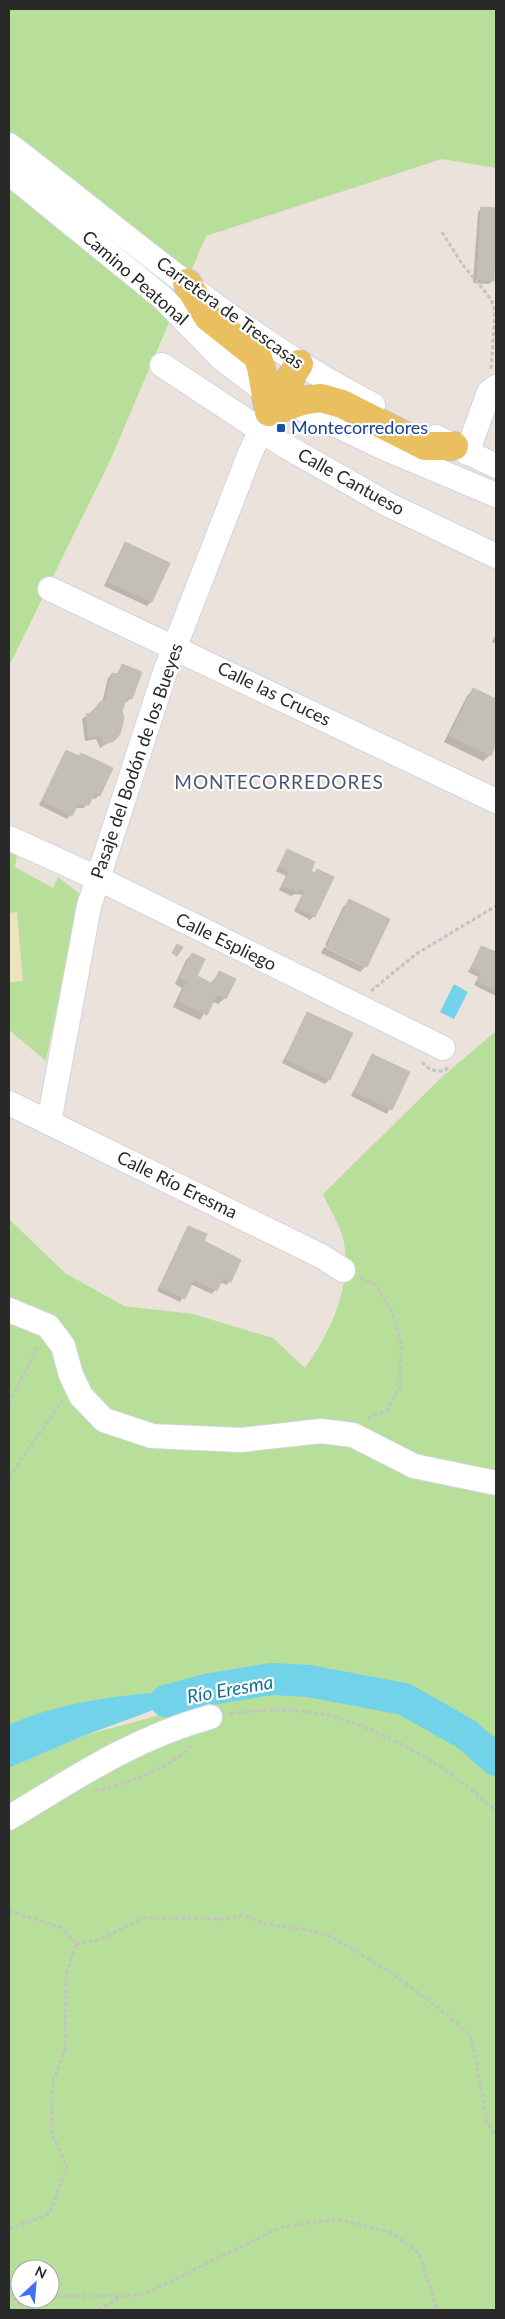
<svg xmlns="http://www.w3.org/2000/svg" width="505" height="2319" viewBox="0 0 505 2319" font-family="Lato,sans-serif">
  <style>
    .green { fill: #b7df99; fill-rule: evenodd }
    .sand { fill: #efe3bf }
    .water { fill: #72d2e9 }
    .shadow { fill: #0003 }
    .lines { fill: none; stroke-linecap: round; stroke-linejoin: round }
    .river { stroke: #72d2e9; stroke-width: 32 }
    .building { fill: #c3beb6; stroke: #c5beb5 }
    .minor-casing { stroke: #d0d5e1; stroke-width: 26 }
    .major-casing { stroke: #c3c3c3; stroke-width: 30 }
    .path { stroke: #c3c3c3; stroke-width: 3; stroke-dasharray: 4 2.5; stroke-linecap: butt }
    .minor { stroke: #fff; stroke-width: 24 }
    .major { stroke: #eabf60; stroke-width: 28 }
    .transit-dot { fill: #1a4fb4; stroke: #fff; stroke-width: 2 }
    .labels { text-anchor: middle; stroke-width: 4.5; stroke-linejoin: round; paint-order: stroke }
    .street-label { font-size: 18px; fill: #292929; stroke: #fff }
    .transit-label { font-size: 18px; fill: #164399; stroke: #fff; text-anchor: start }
    .neighbourhood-label { font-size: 19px; letter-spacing: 1px; fill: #4b5777; stroke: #fff }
    .water-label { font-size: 19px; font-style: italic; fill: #137192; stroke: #fff }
  </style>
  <rect width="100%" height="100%" fill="#eae2db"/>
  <path class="green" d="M9,9H496V168L442,159L206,236L109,463L9,666Z
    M9,852L17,856L15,867L53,888L58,877L80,894L46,1061L9,1030Z
    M496,1031V2310H9V1768L83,1736L222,1698L320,1683L272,1679L210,1689L9,1747V1219L65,1273L124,1306L193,1314L273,1338L305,1368C330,1333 352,1287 344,1243C342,1227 329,1209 323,1194L441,1078ZM20,2269H50V2299H20Z"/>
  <path class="sand" d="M17,912L23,981L9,982V913Z"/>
  <path class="water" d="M454,984L468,992L454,1019L440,1012Z
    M210,1689L83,1736L9,1768V1725C72,1697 142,1693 210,1689Z"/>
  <path class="shadow" d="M482,208L496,210V250L493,280L489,284L473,283L478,212Z
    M126,544L151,602L147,606L104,586L122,548Z
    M496,634V644L492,642Z
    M122,666L131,698L127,702L124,701L113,740L100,748L96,739L85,741L82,719L102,703L108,678L112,674L116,675Z
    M473,690L496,701V741L490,755L483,761L444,742L467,696Z
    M66,752L99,795L95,799L91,798L84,808H75L67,819L39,805Z
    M287,850L309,872L314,874L317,870L314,916L310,920L294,911L302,895L295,894L291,896L279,890L286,876L276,871Z
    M349,901L366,966L365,967V965L325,945L343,907Z
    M324,947L365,967L360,972L321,953Z
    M482,947L496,954V996L474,985L478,977L468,972Z
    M192,954L196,977L210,984L220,972L225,998L218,1004L212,1001L200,1020L173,1007L182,988L175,984L186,960Z
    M307,1013L329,1080L325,1084L282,1063Z
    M372,1055L408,1072L387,1114L351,1096Z
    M189,1228L202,1242L230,1281L226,1285L220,1282L212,1294L190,1284L180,1302L157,1291L185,1232Z"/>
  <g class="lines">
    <path class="river" d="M166,1701L210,1689L272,1679L309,1681L404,1699L466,1734L496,1760"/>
  </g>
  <path class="building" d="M481,207L496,208L494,281L477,279Z
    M125,542L170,563L152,602L108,582Z
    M122,664L142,672L132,699L127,697L122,711L124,718L120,734L114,741L104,744L100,735L89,738L86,714L91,713L100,702L105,701L112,673L118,674Z
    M473,688L496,699V744L491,756L450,736Z
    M66,750L79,756L81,753L113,768L100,796L94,794L89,805H78L72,816L42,800Z
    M287,849L315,862L311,871L315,873L317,869L334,877L315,917L297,907L305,891L300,890L296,892L283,886L289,872L279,866Z
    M349,899L390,919L367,967L326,947Z
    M177,944L183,947L177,956L172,953Z
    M481,946L496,952V990L477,981L481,973L471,968Z
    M192,953L205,959L197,976L213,984L219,971L236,979L226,999L217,995L207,1015L178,1001L187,981L180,977Z
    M307,1012L353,1033L330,1080L285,1059Z
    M372,1054L410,1072L392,1110L354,1092Z
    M188,1226L207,1234L204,1241L241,1260L231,1282L223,1278L217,1291L194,1280L185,1299L160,1287Z"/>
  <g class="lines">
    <defs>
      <path id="minor" d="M9,145C128,235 240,337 373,405
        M9,173L163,298L221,358L258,386
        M162,365L282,444L389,505L496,556
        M303,409L384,448L496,495
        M436,437L496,466
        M467,453L489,392L496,387
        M50,589L496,801
        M9,838L97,878L443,1048
        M9,1103L323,1257L343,1270
        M49,1122L89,906L165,672L249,456L269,412
        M9,1310L48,1326L63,1346L71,1375L81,1396L104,1420L152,1436L241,1440L321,1431L353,1435L414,1466L496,1483
        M9,1818C75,1778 134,1738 210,1717"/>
      <path id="major" d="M187,283L208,317L257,356L261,367L269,412
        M269,412L306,400L321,398L342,404L425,446H454
        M269,412L299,364"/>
    </defs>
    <use href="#minor" class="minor-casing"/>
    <use href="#major" class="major-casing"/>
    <path class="path" d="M442,232L462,264L491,299L495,311L491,369
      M371,991L416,954L496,906
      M422,1062C428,1069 434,1072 444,1071L448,1068
      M360,1278L375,1284L391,1309L401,1342L400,1387L387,1410L367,1419
      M9,1403L38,1346
      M9,1477L62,1401
      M230,1714C257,1710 283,1709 310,1712C369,1720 455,1769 496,1812
      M95,1791C119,1787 178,1764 192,1745
      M9,1911L62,1928L76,1944L66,1975L65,2051L53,2081L51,2132L67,2167L49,2214L9,2229
      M76,1944L101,1939L143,1918L227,1919L243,1915L266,1924L308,1930L332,1937L393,1974L451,2018L471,2037L488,2124L496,2135
      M9,2285L20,2289
      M9,2293L24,2310
      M50,2296H123
      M98,2310L124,2296L145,2294L281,2227L338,2219L390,2232L419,2253L437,2310"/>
    <use href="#minor" class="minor"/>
    <use href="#major" class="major"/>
  </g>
  <rect class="transit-dot" x="276" y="423" width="10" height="10" rx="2.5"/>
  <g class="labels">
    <g class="street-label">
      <text transform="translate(135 278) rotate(41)" y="6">Camino Peatonal</text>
      <text transform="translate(230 313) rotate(36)" y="6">Carretera de Trescasas</text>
      <text transform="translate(351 482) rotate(29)" y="6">Calle Cantueso</text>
      <text transform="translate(274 694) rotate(26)" y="6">Calle las Cruces</text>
      <text transform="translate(137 761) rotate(-71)" y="6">Pasaje del Bodón de los Bueyes</text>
      <text transform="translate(226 942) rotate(26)" y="6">Calle Espliego</text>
      <text transform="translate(177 1185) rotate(26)" y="6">Calle Río Eresma</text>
    </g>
    <g class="transit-label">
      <text x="291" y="434">Montecorredores</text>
    </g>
    <g class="neighbourhood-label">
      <text x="279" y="789">MONTECORREDORES</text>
    </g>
    <g class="water-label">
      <text transform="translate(230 1689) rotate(-10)" y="7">Río Eresma</text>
    </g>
  </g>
  <rect width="505" height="2319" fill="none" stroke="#292929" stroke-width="20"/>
  <g transform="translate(35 2284) rotate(26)"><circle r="24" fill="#ffffff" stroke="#a9a9a9"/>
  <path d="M0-4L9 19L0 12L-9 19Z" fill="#4170f1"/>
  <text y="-8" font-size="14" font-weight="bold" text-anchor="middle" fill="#292929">N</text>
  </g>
</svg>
